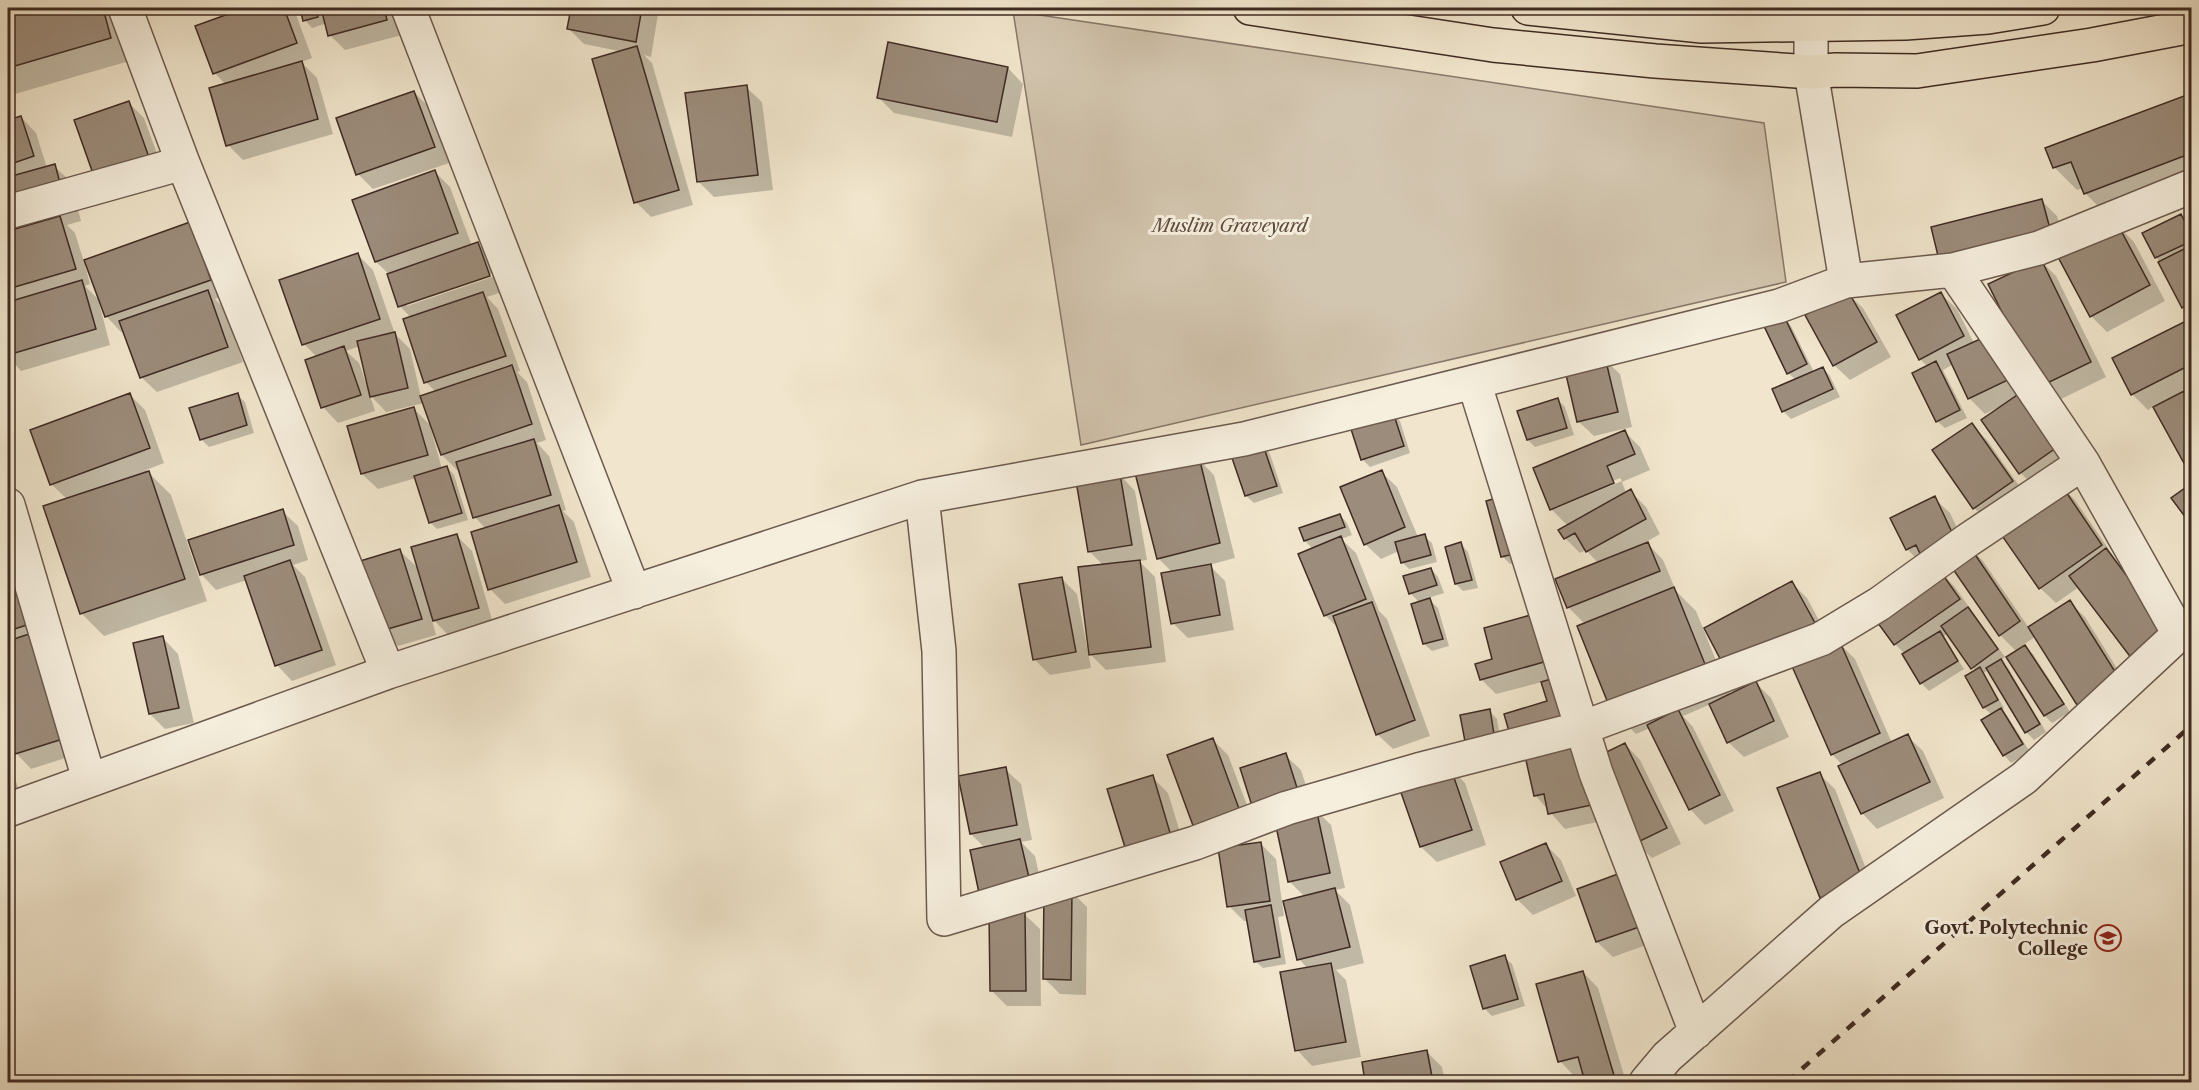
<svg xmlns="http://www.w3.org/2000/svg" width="2199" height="1090" viewBox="0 0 2199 1090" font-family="'Libre Caslon Text',serif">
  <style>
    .green { fill: #d3c6b0; stroke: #89786a; stroke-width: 1.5 }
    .shadow { fill: #0003; fill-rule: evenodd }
    .building { fill: #9c8c7b; stroke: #3f2b23; stroke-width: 1.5 }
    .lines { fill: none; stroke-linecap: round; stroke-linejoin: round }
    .minor-casing { stroke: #6c5a4e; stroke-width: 36 }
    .highway-casing { stroke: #3f2b23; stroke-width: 36 }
    .minor { stroke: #f6efde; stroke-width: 33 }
    .highway { stroke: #f1e6cd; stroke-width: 33 }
    .rail { stroke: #3f2b23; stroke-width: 4.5; stroke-dasharray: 10 10; stroke-linecap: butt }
    .labels { text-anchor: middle; stroke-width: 6; stroke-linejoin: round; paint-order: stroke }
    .park-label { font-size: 18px; font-style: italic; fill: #5d4a3f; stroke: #f6efde }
    .poi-label { font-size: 18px; font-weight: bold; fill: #3f2b23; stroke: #f6efde; text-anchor: end }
  </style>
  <rect width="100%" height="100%" fill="#f1e6cd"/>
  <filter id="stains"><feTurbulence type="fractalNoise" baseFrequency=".00333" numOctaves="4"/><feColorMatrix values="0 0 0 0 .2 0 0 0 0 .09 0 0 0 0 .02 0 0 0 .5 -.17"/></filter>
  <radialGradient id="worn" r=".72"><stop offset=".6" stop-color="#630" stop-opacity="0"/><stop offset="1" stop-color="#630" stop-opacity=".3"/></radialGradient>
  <path class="green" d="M1013,11L1764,123L1786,282L1081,445Z"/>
  <path class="shadow" d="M8,8H118L133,60L8,96Z
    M250,8H290L295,12L312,58L301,62L317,78L333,134L243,160L228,145L226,85L215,73L197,27Z
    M301,8H394L402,35L345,50L330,35L327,23L312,28L305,20Z
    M573,8H659L651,57L644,55L652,63L693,205L651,217L636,202L624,52L584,44L569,29Z
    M1008,68L1023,84L1012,137L894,113L878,97Z
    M746,87L762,102L773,190L714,197L699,182Z
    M414,92L430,108L449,163L373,189L358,174Z
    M2192,94V183L2107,215L2085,193L2083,188L2077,190L2054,167Z
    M129,103L144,118L166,178L97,181Z
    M21,117L36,133L47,168L54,166L70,181L81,221L67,225L75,233L84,262L190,224L225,295L215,299L223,307L243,362L157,392L141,377L125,331L121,332L106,316L87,265H85L90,284L85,286L98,299L110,345L21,371L8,357V304L10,303L8,301V121Z
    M434,171L450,187L472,246L478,244L493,260L505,291L487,297L498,309L520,371L517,372L527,382L546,440L537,443L549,456L566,510L563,511L574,522L591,577L505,604L490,589L486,529L475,517L460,469L457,470L442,455L433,429H431L442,469L447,467L454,475L468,520L437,529L430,522L416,478L378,489L362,474L414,409L433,428L424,403L386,412L370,395L375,411L338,423L323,407L317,357L304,344L281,281L358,255L373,270L395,334L410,349L421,397L436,392L426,382L405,320L411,318L400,306L389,274L376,262L354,201ZM497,272L498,275L407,306V303ZM360,346L368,382L366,383L359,363L346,351Z
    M2042,201L2057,216L2067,251L1933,228Z
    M2181,216L2192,230V315L2183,307L2144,233Z
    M2118,226L2134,242L2165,301L2107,332L2092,317L2060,258Z
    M2041,261L2056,276L2106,377L2055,402L2040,386Z
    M1847,293L1863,308L1891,357L1850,380L1834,365Z
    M1941,294L1957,309L1974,343L2038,408L2075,461L2036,489L2021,473L1983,421L2002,407L2001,406L1985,414L1969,398L1954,364L1943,370L1967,418L1945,428L1937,421L1928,367L1920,359Z
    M1784,318L1791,326L1814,372L1823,368L1830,376L1840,397L1791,419L1783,411L1796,380L1788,373Z
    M2187,321L2192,326V387L2183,392L2192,400V470L2186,464L2154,406L2148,410L2132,394Z
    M1604,359L1620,374L1632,427L1594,436L1578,421Z
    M130,395L145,410L164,463L146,470L171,495L207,601L104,636L81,613L67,499L51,484Z
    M237,395L245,402L254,433L209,447L201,439Z
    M1557,399L1565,407L1574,435L1535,447L1528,440Z
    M1393,413L1400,421L1410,453L1370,467L1362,459Z
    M1971,425L1987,440L2027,497L1990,523L1974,508Z
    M1625,432L1640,447L1650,470L1622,482L1626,493L1630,491L1646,507L1660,534L1646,542L1663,560L1674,586L1672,587L1696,611L1730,695L1756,683L1771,698L1789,737L1744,757L1728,742L1711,704L1683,716L1693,727L1734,811L1705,825L1690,809L1650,728L1636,734L1614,712L1585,624L1568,607L1599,564L1586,550L1580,553L1565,538L1568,526L1551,509ZM1620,478L1622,481L1557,508V505Z
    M1263,446L1270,454L1283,493L1254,503L1246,496L1233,456Z
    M1198,459L1214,475L1235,558L1209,565L1225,581L1234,630L1188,638L1173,623V573L1158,558Z
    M1381,472L1397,487L1418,537L1424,536L1432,543L1437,562L1409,569L1402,562L1399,551L1381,559L1365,544Z
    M1120,475L1135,491L1147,560L1139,561L1155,577L1166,662L1106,670L1088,652H1090L1104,566L1089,551Z
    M2060,485L2075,500L2116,560L2185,651L2151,677L2079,587L2056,603L2040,588Z
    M1934,498L1950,513L1966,547L1968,546L1983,561L2029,628L2069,602L2085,617L2133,694L2093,720L2078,704L2036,636L2023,645L2033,654L2070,712L2052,723L2045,716L2017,652L2000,635L1954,567L1941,573L1954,586L2005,657L2000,661L2008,668L2046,732L2034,740L2026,732L1989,669L1984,673L2004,708L2001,710L2008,717L2030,752L2011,763L2004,755L1992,715L1984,708L1967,676L1976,671L1948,633L1943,637L1964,669L1929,691L1921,683L1905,654L1895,644L1922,564L1907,549Z
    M1487,502L1529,559L1510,564L1503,557Z
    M282,511L298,526L308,560L293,565L305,577L336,665L292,681L277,665L247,580L216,590L201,574Z
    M1340,515L1347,523L1352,535L1341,539L1356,553L1379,611L1387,619L1430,736L1393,749L1377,734L1339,629L1325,615L1313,549L1305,541Z
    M457,536L472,551L493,623L449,636L431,617L436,635L398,646L382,631L400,551L420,570Z
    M1461,544L1468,552L1478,588L1463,591L1456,584Z
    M8,545L81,753L31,769L16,753L8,727Z
    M1431,569L1438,577L1444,593L1428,598L1438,608L1449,646L1432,651L1424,644L1420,603L1411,594L1405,577Z
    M1061,578L1077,594L1091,668L1050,675L1034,659Z
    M1792,583L1807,598L1829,639L1706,629Z
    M1538,615L1599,757L1625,744L1640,760L1681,844L1652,858L1611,819L1565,829L1535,795L1549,702L1542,682L1496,694L1481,679L1494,660Z
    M163,638L178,654L194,723L165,729L150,714Z
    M1840,644L1855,659L1892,743L1907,736L1923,751L1944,798L1877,829L1862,813L1843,766L1832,754Z
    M1489,711L1497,719L1503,754L1476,759Z
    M1213,740L1228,755L1256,829L1211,845Z
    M1285,755L1301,770L1314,810H1316L1331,825L1345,888L1335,890L1350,905L1364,963L1336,970L1346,980L1361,1057L1312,1066L1297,1050L1308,969L1299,959L1305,897L1289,881Z
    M8,758L22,799L8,804Z
    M1450,768L1465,783L1486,845L1437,862L1421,847L1400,785Z
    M1005,769L1021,784L1032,840L1021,842L1035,856L1043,892H1072L1087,907L1086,995L1060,994L1045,979V897L986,849L971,834Z
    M1819,774L1835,789L1877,897L1837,912L1821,897Z
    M1152,777L1168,793L1188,858L1145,871Z
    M1260,843L1276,859L1284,916L1278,917L1286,964L1263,968L1255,961L1248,921H1244L1229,906Z
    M1546,845L1561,860L1576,896L1533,915L1517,899Z
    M1579,890L1660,940L1613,957L1597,942Z
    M1024,914L1040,929L1041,1006H1007L992,991Z
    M1504,957L1512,964L1525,1006L1492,1016L1485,1009L1472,967Z
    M1583,972L1598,988L1626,1082H1587L1585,1074L1575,1077L1560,1061Z
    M1427,1052L1442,1067L1445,1082H1367L1364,1064Z"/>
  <path class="building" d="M8,8H103L111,38L8,68Z
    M245,8H284L297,43L213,74L195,26Z
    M300,8H316L318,17L303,21Z
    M321,8H384L387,20L328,36Z
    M571,8H642L636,42L567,29Z
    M888,42L1008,67L997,122L877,98Z
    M637,46L679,190L634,203L592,59Z
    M302,61L318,119L226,146L209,88Z
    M747,85L758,175L697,182L685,93Z
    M414,91L435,147L356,175L336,118Z
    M2192,93V153L2084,194L2071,162L2053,168L2045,148Z
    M129,101L151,163L96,182L74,120Z
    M21,116L34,156L8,165V120Z
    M55,164L66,206L8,222V177Z
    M435,170L458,233L375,262L352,200Z
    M2042,199L2052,236L1940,264L1931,227Z
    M2181,214L2192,236V241L2155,258L2142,233Z
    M60,216L76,269L8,289V231Z
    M190,222L211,280L105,317L84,260Z
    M2118,225L2150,285L2090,317L2058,257Z
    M478,242L490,276L398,307L387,274Z
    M2192,245V302L2182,308L2158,262Z
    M358,253L380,319L302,345L279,280Z
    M2041,259L2091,362L2039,387L1988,284Z
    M82,280L96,329L8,355V302Z
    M208,290L228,347L140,378L119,321Z
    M1848,291L1877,342L1833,366L1805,315Z
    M483,292L506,356L424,383L403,319Z
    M1941,292L1964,336L1919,360L1896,315Z
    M1784,316L1807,364L1787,374L1764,326Z
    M2188,320L2192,327V364L2131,395L2112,358Z
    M395,332L408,388L370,397L357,341Z
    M1989,335L2010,379L1968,399L1947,354Z
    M344,346L361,395L321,408L305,360Z
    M1605,357L1618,412L1577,422L1564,366Z
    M1936,361L1960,410L1936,422L1912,373Z
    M512,365L532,424L441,455L420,396Z
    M1823,367L1833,389L1782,412L1772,389Z
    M2023,391L2060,445L2019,474L1981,420Z
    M2184,391L2192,404V462L2185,465L2153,407Z
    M130,393L150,448L50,485L30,430Z
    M238,393L247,425L200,440L189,408Z
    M1558,398L1567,428L1527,440L1517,411Z
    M414,407L428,455L361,474L347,426Z
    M1393,412L1404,446L1361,460L1350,426Z
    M1972,423L2013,481L1973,509L1932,450Z
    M1625,430L1635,454L1607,466L1614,483L1550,510L1533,468Z
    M534,439L551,495L473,518L456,462Z
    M1263,445L1277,486L1245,496L1231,455Z
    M1199,457L1220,543L1157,559L1135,473Z
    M447,466L462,513L429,523L414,476Z
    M1382,470L1405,527L1364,545L1340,487Z
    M149,471L185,579L80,614L43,506Z
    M1120,474L1132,545L1088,552L1076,481Z
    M2060,483L2102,545L2039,589L1996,527Z
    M2192,483V526L2171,498Z
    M1631,489L1646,519L1586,552L1575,533L1564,539L1558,530Z
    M1506,495L1522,552L1501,557L1486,501Z
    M1935,496L1957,543L1923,560L1916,545L1906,550L1890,518Z
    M559,505L577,562L488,590L471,532Z
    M283,509L294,545L200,575L188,540Z
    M1340,514L1345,527L1304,541L1299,528Z
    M457,534L479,608L433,621L411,547Z
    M1425,534L1431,555L1401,563L1395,542Z
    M1341,536L1366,599L1324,616L1298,554Z
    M1461,542L1472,580L1455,584L1445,547Z
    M1648,542L1660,571L1567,608L1555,579Z
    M1968,544L2020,621L1999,636L1946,559Z
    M2106,548L2171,635L2135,663L2069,576Z
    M400,549L422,619L381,631L360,561Z
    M290,560L322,650L275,666L244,576Z
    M1140,560L1151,647L1089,655L1078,567Z
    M8,561L27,625L8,631Z
    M1211,564L1220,615L1171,624L1161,573Z
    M1431,568L1437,585L1409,594L1403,576Z
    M1938,568L1960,599L1894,645L1872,615Z
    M1062,577L1076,652L1033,660L1019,584Z
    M1792,581L1815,623L1726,670L1704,628Z
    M1674,587L1709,674L1612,713L1577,626Z
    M1430,598L1443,639L1423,644L1411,604Z
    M2070,600L2119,678L2077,705L2028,627Z
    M1372,602L1415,720L1376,735L1333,616Z
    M1968,607L1998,649L1971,669L1941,626Z
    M1538,613L1551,660L1480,680L1475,664L1492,659L1484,628Z
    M1940,631L1958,661L1920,684L1902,654Z
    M32,633L66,738L15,754L8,732V641Z
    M163,636L179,708L149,714L133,643Z
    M1840,642L1880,733L1831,755L1791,664Z
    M2025,645L2064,704L2044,716L2006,657Z
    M2001,659L2040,724L2025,733L1986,668Z
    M1980,667L1998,700L1983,708L1965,676Z
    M1561,676L1575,724L1512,742L1504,714L1547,701L1541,682Z
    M1756,681L1774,721L1727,743L1709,704Z
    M2001,708L2023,744L2003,756L1981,720Z
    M1490,709L1496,747L1467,752L1460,715Z
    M1678,709L1720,795L1689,810L1647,725Z
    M1908,734L1930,782L1861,814L1838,766Z
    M1583,735L1597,804L1548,814L1544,794L1534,796L1523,747Z
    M1213,738L1241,814L1195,831L1167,755Z
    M1625,743L1667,828L1636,843L1594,758Z
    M1286,753L1299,794L1253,809L1240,768Z
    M1450,766L1472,830L1420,847L1398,784Z
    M1006,767L1017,825L970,834L958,776Z
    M1820,772L1863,881L1820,898L1777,788Z
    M1153,775L1173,843L1128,857L1107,789Z
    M1316,808L1330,873L1288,882L1274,817Z
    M1020,839L1030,882L979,893L970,850Z
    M1261,842L1270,901L1227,907L1218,848Z
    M1546,843L1562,881L1516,900L1500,862Z
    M1626,871L1645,925L1596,942L1577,889Z
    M1335,888L1350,947L1297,960L1283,901Z
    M1044,890H1072L1071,980L1043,979Z
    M1271,905L1280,957L1254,962L1245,910Z
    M989,912H1025L1026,991H990Z
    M1505,955L1518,999L1483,1009L1470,966Z
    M1331,963L1346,1042L1295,1051L1280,972Z
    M1583,971L1616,1082H1585L1578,1057L1558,1062L1536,984Z
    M1427,1050L1433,1082H1365L1362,1062Z"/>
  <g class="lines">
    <defs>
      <path id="minor" d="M125,8L183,163L388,672
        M408,8L634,592
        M1811,25V72L1846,281
        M8,212L183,163
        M1474,382L1596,773L1696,1032
        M922,497L939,651L944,919L1195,843L1287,808L1418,770L1582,728L1821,639L1879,604L1968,540L2083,463
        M8,505L89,779
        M8,810L388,672L922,497L1244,439L1779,306L1846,281L1953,270L2039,248L2192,186
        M1646,1082L1667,1057L1831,912L2024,778L2179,634L2083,463L1953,270"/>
      <path id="highway" d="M1250,8L1493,45L1655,61L1811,72L1836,70L1917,71L2092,45L2192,26
        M1528,8L1702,26L1905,23L1988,17L2043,8"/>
    </defs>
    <use href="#minor" class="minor-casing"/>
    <use href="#highway" class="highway-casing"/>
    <use href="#minor" class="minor"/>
    <use href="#highway" class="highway"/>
    <path class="rail" d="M1787,1082L2192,725"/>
  </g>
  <defs>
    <symbol id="university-ring" viewBox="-11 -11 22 22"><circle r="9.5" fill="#f6efde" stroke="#8f2418" stroke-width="1.5"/><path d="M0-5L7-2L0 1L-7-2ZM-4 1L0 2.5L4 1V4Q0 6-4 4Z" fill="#8f2418"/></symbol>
  </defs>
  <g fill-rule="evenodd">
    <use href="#university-ring" x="2093" y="923" width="30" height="30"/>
  </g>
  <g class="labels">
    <g class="park-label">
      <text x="1230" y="232">Muslim Graveyard</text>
    </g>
    <g class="poi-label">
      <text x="2088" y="934">Govt. Polytechnic<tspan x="2088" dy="21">College</tspan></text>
    </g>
  </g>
  <rect width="2199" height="1090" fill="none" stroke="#f1e6cd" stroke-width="30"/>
  <rect x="9" y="9" width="2181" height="1072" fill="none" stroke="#3f2b23" stroke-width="3"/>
  <rect x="15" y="15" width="2169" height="1060" fill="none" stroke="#3f2b23" stroke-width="1.5"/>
  <rect width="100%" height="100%" filter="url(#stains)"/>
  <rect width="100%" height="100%" fill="url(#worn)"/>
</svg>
